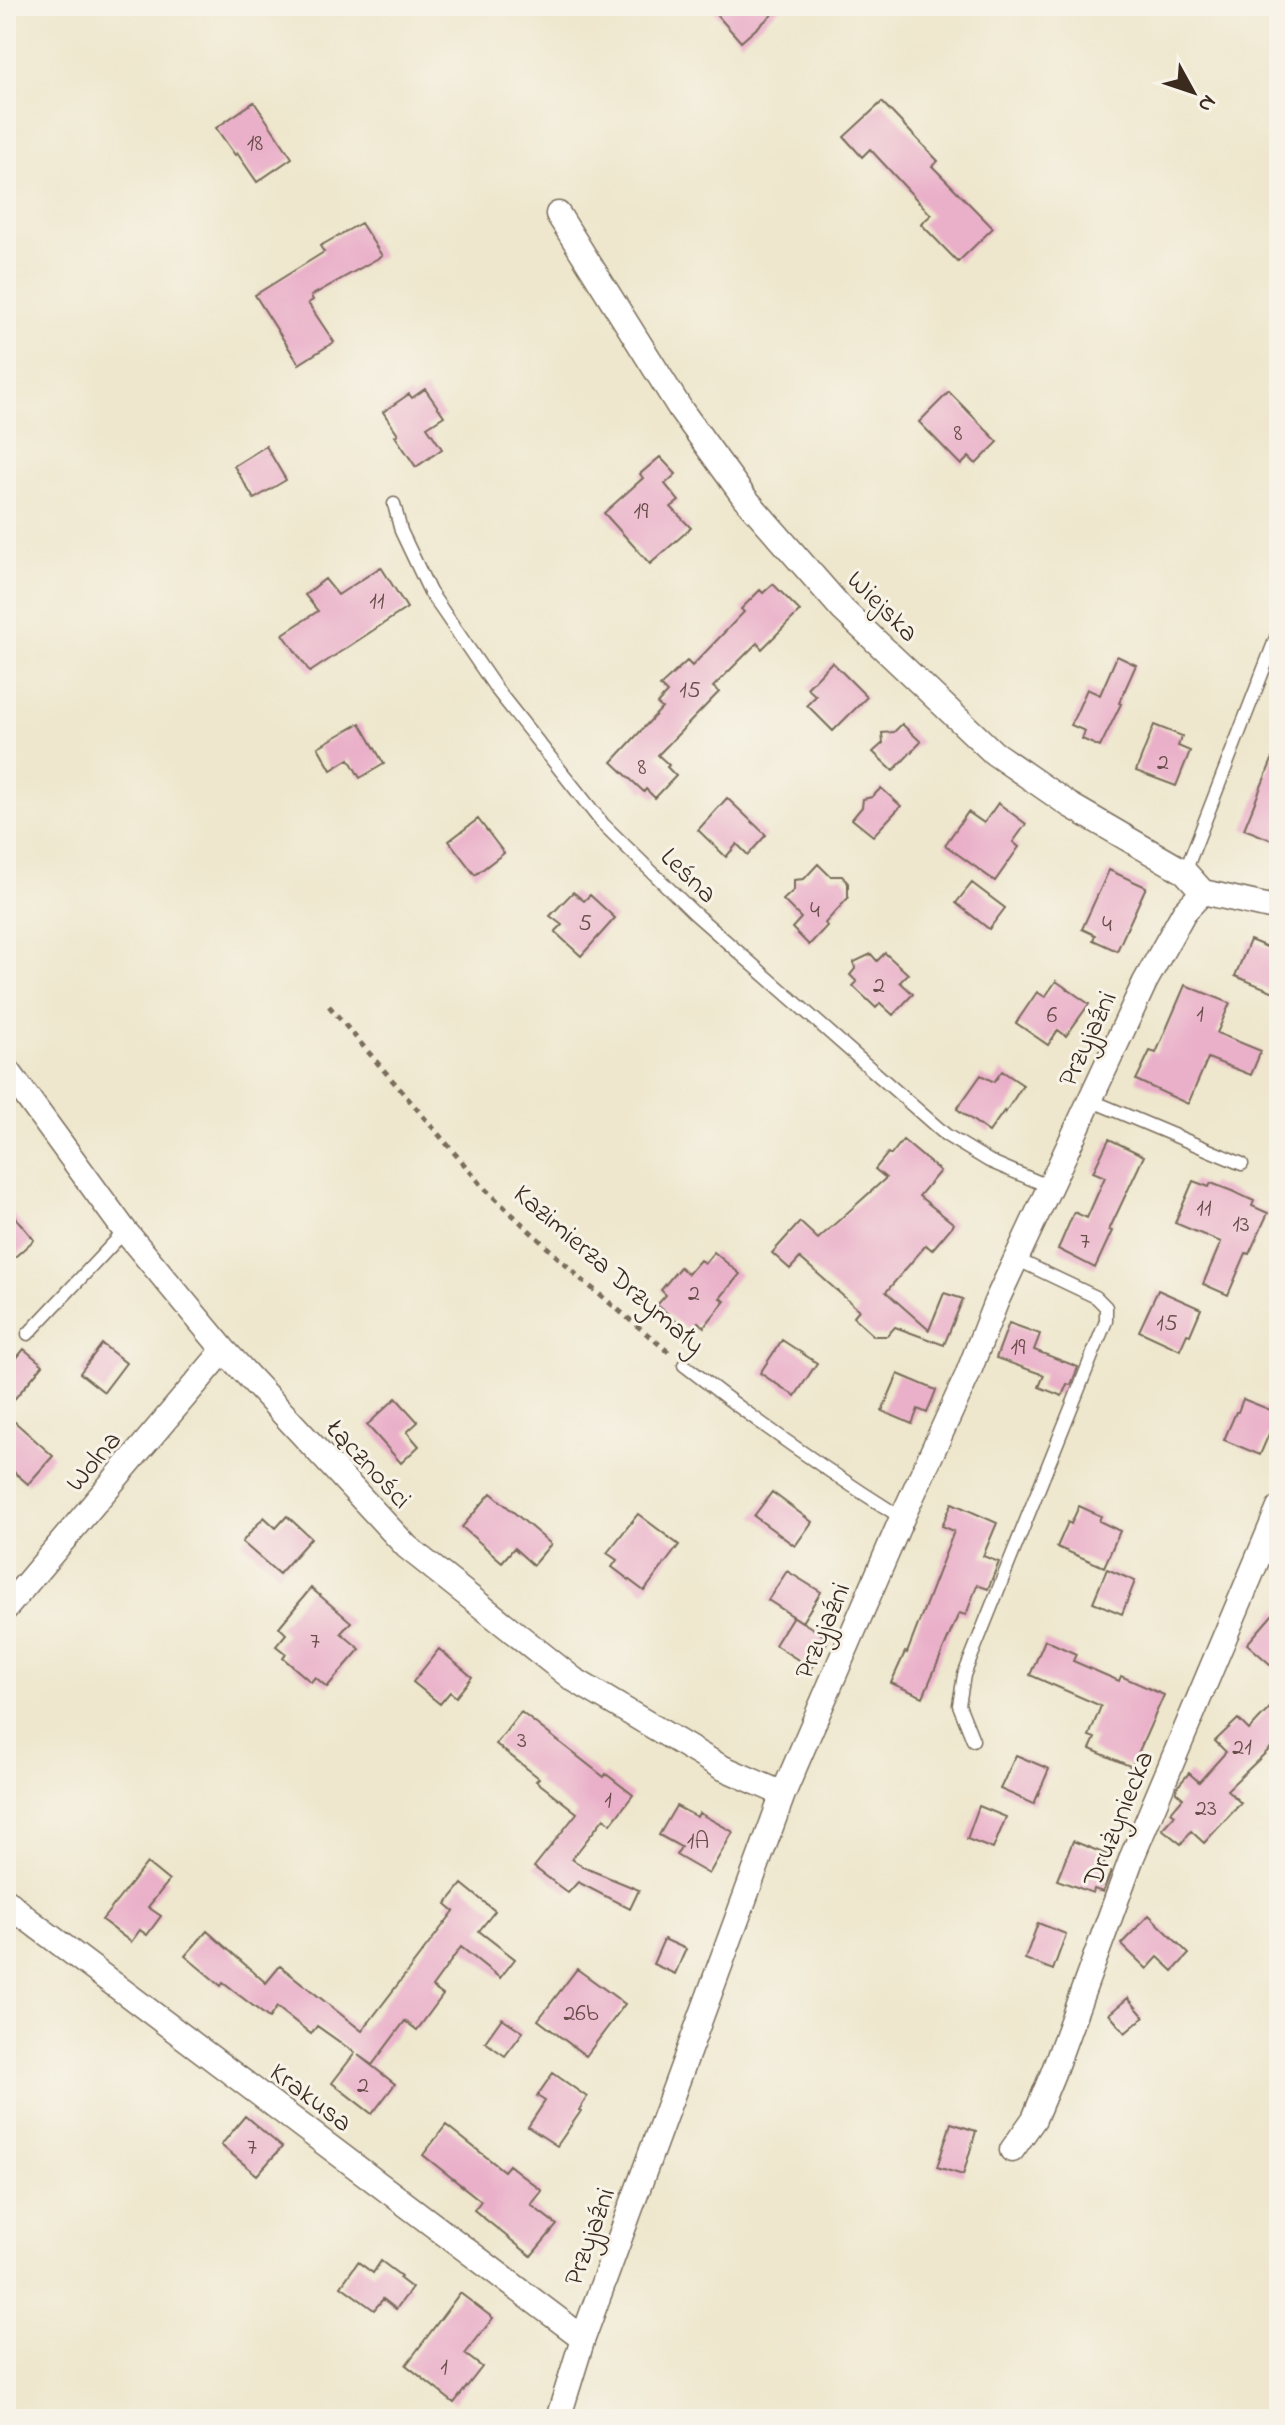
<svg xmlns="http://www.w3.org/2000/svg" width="1285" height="2425" viewBox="0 0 1285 2425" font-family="'Indie Flower',sans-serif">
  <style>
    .building { fill: #eab0c9 }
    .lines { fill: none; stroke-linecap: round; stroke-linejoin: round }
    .service-casing { stroke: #7a6c5b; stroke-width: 15 }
    .minor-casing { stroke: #7a6c5b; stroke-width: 27 }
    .path { stroke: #7a6c5b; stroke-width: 5; stroke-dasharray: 6 6; stroke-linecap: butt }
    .service { stroke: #fff; stroke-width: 12 }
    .minor { stroke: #fff; stroke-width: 24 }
    .labels { text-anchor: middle; stroke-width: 6; stroke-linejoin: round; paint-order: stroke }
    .number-label { font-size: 24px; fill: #674c49 }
    .street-label { font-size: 28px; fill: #3b2a1e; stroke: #f7f3e8 }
  </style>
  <rect width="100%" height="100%" fill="#f7f3e8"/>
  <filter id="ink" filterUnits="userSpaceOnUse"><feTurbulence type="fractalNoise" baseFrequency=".0125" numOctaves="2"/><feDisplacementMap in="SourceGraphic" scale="16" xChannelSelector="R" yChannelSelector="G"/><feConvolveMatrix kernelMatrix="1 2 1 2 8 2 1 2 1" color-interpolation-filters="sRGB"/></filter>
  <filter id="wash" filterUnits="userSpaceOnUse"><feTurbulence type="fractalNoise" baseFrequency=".006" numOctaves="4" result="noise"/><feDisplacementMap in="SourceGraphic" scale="32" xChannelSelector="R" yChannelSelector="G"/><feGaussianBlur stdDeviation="1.8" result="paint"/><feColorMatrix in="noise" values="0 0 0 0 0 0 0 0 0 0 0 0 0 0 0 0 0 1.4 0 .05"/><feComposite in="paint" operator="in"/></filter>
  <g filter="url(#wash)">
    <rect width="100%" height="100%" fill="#eee7cd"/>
    <g id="blocks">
      <path class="building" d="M709,6H782L741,42Z
        M254,102L292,158L257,182L237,153L235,155L216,128Z
        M882,102L938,161L932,166L993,228L958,262L921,224L931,215L870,149L862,157L844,137Z
        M361,223L382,256L311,296L313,300L308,303L334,342L299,364L255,295L324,252L320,246Z
        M425,389L444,416L427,427L442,449L416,467L395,436L398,434L383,412L409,394L412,398Z
        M949,392L998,442L976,464L969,457L961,465L919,422Z
        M266,446L286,480L254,499L234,466Z
        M660,457L676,474L665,484L679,501L671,507L691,528L650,564L604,513L643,478L640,474Z
        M381,567L407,608L310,672L283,634L318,611L305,595L325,579L338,595Z
        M773,584L800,611L762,649L757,643L713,687L719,692L658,755L669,765L667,767L676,776L655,798L646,789L644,792L612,762L662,708L657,704L667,693L660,686L687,661L692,666L744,612L741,609L760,590L763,593Z
        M1117,656L1136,665L1119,703L1121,704L1100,747L1082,739L1085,731L1071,725L1087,689L1100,695Z
        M832,662L867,697L833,731L807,705L816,696L807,688Z
        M360,723L384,764L360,778L349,759L331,770L318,747Z
        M902,724L921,742L893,771L873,752L883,743L882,733L894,732Z
        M1154,725L1182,736L1178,746L1190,751L1176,786L1136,771Z
        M1278,745H1279V843L1244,829Z
        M881,788L901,806L873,836L852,819L862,807L863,799L872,797Z
        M727,798L766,835L748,855L737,844L726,857L698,830Z
        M998,803L1026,824L1013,842L1019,847L995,881L945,845L968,812L984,823Z
        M478,819L504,853L475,875L449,841Z
        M818,864L830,876H842L848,883V898L825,923L827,926L809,945L792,928L801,918L783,900L794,890V880L804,879Z
        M1109,870L1146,887L1117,951L1093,940L1095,935L1082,929Z
        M972,883L1005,908L989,929L956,903Z
        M573,892L584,901L590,895L615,918L581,956L555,932L562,925L550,916Z
        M1250,940L1279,952V994L1235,976Z
        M885,953L908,974L900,982L913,994L893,1015L880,1003L876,1008L853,986L857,982L850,975L855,969L854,962L871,954L877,961Z
        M1056,981L1089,1004L1066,1036L1058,1030L1048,1045L1016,1023L1037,992L1045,997Z
        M1185,985L1230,1003L1217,1033L1261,1051L1251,1075L1208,1058L1188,1104L1136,1080L1150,1051L1156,1053Z
        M1002,1071L1023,1085L1005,1113L1004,1111L989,1132L957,1109L981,1075L994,1082Z
        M1109,1139L1144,1156L1109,1230L1112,1231L1095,1268L1058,1249L1074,1212L1087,1218L1105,1177L1093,1172Z
        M903,1140L940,1171L919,1196L954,1224L932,1250L926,1245L886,1292L929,1330L944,1293L963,1299L944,1345L895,1327L887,1336H874L853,1317L859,1310L800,1258L790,1269L772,1253L800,1222L818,1239L886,1178L875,1169L888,1153L891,1155Z
        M1193,1181L1209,1187L1211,1183L1232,1191L1254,1201L1252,1206L1268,1213L1249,1254L1246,1253L1228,1295L1203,1284L1221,1242L1175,1223Z
        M6,1206L34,1240L6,1265Z
        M714,1252L740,1274L720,1298L725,1301L704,1327L698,1322L690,1332L657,1305L666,1295L661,1290L680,1267L688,1274L700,1260L705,1263Z
        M1158,1290L1201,1309L1190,1335L1187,1334L1180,1350L1139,1331Z
        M1009,1323L1040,1334L1034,1350L1078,1367L1071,1385L1067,1384L1062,1396L1039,1387L1044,1375L996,1358Z
        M782,1340L817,1363L795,1396L760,1373Z
        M102,1344L126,1363L104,1392L80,1373Z
        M24,1349L43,1365L6,1409V1371Z
        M898,1374L936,1390L927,1413L918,1409L912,1424L882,1411Z
        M396,1398L418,1422L407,1432L419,1446L401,1463L367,1425Z
        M1243,1399L1278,1413L1260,1455L1224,1440L1236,1412H1238Z
        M6,1414L53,1456L28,1484L6,1465Z
        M772,1492L812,1522L795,1546L754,1516Z
        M491,1493L551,1544L533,1565L514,1548L502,1562L462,1527Z
        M952,1503L997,1523L983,1556L999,1562L988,1589L977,1585L966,1615L959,1613L923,1697L891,1683L905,1652L907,1653L954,1531L942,1526Z
        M1079,1506L1101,1516L1099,1521L1120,1531L1104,1567L1057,1547L1068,1522L1071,1524Z
        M638,1514L679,1545L644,1591L612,1567L617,1560L607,1553Z
        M287,1516L311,1538L279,1574L242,1542L264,1517L276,1528Z
        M1107,1569L1135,1581L1122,1614L1093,1602Z
        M787,1571L821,1592L802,1622L768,1600Z
        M311,1588L351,1622L341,1633L360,1649L327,1687L315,1677L311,1682L283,1658L286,1654L276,1646L286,1634L279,1627Z
        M1279,1607V1672L1247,1644Z
        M793,1616L829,1639L811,1668L775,1645Z
        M1045,1640L1076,1654L1073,1661L1119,1681L1121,1676L1164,1695L1132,1767L1090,1749L1095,1738L1089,1736L1101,1706L1030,1675Z
        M439,1649L472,1677L456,1697L450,1692L440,1704L413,1682Z
        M1279,1698V1740L1227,1790L1241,1803L1204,1843L1191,1831L1181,1844L1162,1829L1175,1815L1171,1812L1183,1798L1176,1792L1178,1786L1189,1773L1199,1782L1226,1752L1215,1741L1238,1719L1249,1730Z
        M521,1712L604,1777L606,1774L633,1795L611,1824L604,1818L572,1859L583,1867L639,1890L630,1909L578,1882L568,1893L534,1867L577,1813L536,1781L539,1778L496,1744Z
        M1016,1755L1049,1769L1034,1804L1000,1789Z
        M676,1806L697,1817L699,1813L733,1832L709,1874L676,1855L681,1847L659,1835Z
        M979,1806L1006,1817L993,1849L967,1839Z
        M1073,1841L1108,1855L1102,1868L1111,1871L1103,1892L1094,1889L1093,1893L1057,1880Z
        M147,1863L169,1881L148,1907L161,1916L147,1935L140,1930L131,1942L102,1920Z
        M462,1884L495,1911L479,1931L515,1959L500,1978L461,1947L432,1987L443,1995L417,2030L405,2021L372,2065L358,2055L395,2084L372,2114L332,2083L355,2053L317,2026L311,2034L277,2007L269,2018L223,1983L221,1986L185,1956L207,1931L266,1983L280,1966L362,2031L454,1911L446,1904Z
        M1149,1915L1189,1954L1173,1971L1158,1957L1147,1969L1121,1944Z
        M1038,1923L1066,1934L1053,1970L1025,1959Z
        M664,1939L686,1949L675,1974L653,1964Z
        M577,1969L625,2004L586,2056L538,2020Z
        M1128,1998L1144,2017L1125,2033L1109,2014Z
        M502,2018L523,2032L505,2056L485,2042Z
        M553,2073L587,2097L579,2110L581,2111L557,2146L528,2127L545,2101L537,2096Z
        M245,2116L282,2147L257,2175L221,2145Z
        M951,2123L976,2131L963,2175L937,2167Z
        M446,2125L504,2171L509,2165L542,2191L531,2205L557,2225L531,2256L474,2210L481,2201L423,2155Z
        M381,2261L401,2276L399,2278L412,2288L396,2309L383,2299L374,2310L341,2286L358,2262L373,2273Z
        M460,2293L493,2318L465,2354L482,2367L454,2403L406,2365Z"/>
    </g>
  </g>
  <g filter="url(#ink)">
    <use href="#blocks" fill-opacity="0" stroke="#7a6c5b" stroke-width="2"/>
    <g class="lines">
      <defs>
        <path id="service" d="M394,504L401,531L430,592L497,690L603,824L694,913L946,1135L989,1161L1050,1187
          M1185,872L1279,630
          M1090,1100L1242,1164
          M28,1334L125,1231
          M684,1365C754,1420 827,1471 902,1518
          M973,1740L959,1705L964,1675L1106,1321V1307L1096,1297L1016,1259"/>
        <path id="minor" d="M558,214L681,410L744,497L843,610L994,753L1068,804L1185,872L1203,892L1279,909
          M6,1068L125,1231L224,1350L407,1547L573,1679L721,1767L783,1794
          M6,1608L224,1350
          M6,1900L26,1918L583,2338
          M1012,2150L1034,2119L1053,2073L1132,1857L1279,1508
          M558,2419L583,2338L783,1794L902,1518L967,1376L996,1302L1145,982L1184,912L1203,892"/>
      </defs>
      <use href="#service" class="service-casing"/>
      <use href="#minor" class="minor-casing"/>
      <path class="path" d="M329,1006L486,1190L581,1279L671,1354"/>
      <use href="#service" class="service"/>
      <use href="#minor" class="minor"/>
    </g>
  </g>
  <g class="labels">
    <g class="number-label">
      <text x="255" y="150">18</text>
      <text x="958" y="440">8</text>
      <text x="641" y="518">19</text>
      <text x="377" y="608">11</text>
      <text x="690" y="697">15</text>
      <text x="1163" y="769">2</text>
      <text x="642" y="774">8</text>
      <text x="815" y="917">4</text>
      <text x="585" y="930">5</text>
      <text x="1107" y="931">4</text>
      <text x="879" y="992">2</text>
      <text x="1200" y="1021">1</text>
      <text x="1052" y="1022">6</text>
      <text x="1204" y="1215">11</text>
      <text x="1241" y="1231">13</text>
      <text x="1085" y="1248">7</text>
      <text x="694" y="1300">2</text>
      <text x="1167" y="1330">15</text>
      <text x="1018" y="1354">19</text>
      <text x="315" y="1648">7</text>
      <text x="522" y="1747">3</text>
      <text x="1242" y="1754">21</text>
      <text x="608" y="1807">1</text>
      <text x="1206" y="1815">23</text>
      <text x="698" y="1848">1A</text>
      <text x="581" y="2020">26b</text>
      <text x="363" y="2092">2</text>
      <text x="252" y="2154">7</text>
      <text x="444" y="2374">1</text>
    </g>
    <g class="street-label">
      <text transform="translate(884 605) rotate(45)" y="10">Wiejska</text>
      <text transform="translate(690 874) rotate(44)" y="10">Leśna</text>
      <text transform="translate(1086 1038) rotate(-65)" y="10">Przyjaźni</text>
      <text transform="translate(610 1268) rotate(41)" y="10">Kazimierza Drzymały</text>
      <text transform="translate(92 1460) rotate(-50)" y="10">Wolna</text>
      <text transform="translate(370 1463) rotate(47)" y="10">Łączności</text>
      <text transform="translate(821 1630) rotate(-67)" y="10">Przyjaźni</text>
      <text transform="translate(1117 1818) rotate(-68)" y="10">Drużyniecka</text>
      <text transform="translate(312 2096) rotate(37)" y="10">Krakusa</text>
      <text transform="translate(588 2236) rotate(-70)" y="10">Przyjaźni</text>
    </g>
  </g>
  <rect width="1285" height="2425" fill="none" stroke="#f7f3e8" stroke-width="32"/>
  <g transform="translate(1193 92) rotate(130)" stroke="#f7f3e8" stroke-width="6" paint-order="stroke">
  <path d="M0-6L14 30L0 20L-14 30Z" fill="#3b2a1e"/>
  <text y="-12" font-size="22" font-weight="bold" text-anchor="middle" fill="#3b2a1e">N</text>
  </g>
</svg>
